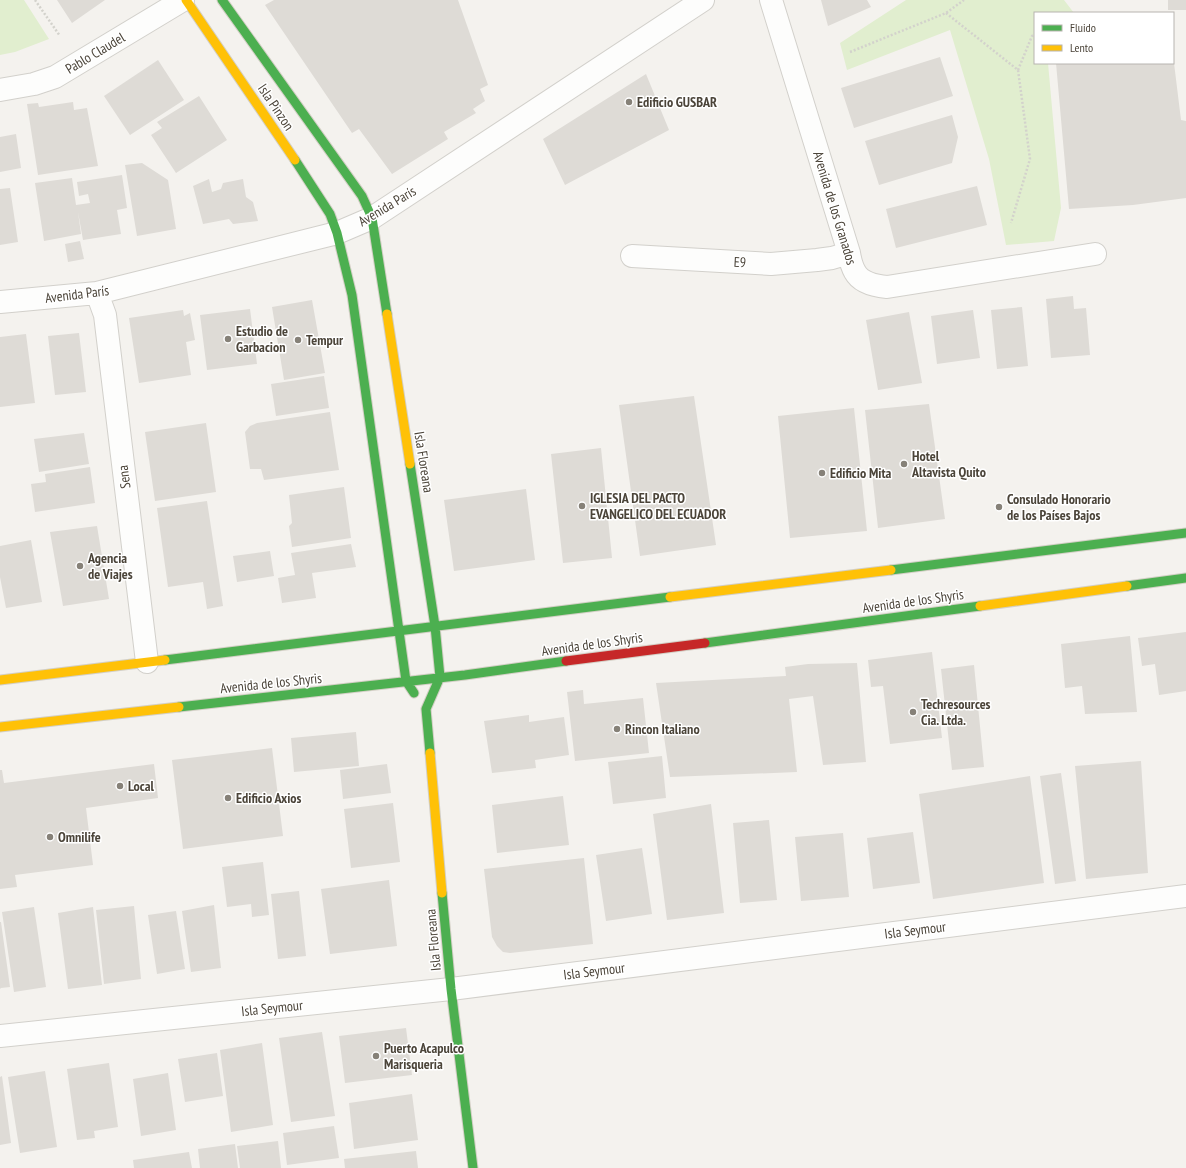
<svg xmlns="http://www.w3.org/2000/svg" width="1186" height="1168" viewBox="0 0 1186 1168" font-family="'PT Sans Narrow',sans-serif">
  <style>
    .green { fill: #e1eecf }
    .building { fill: #dedbd6 }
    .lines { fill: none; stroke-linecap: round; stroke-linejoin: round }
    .street-casing { stroke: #d2d0cb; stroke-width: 24 }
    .fast-casing { stroke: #d3cfc5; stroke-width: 11 }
    .slow-casing { stroke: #d3cfc5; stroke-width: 11 }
    .jam-casing { stroke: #d3cfc5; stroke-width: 11 }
    .path { stroke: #d3d2cc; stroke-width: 2.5; stroke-dasharray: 2 2; stroke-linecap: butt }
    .street { stroke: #fdfdfc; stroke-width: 22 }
    .fast { stroke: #4caf50; stroke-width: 9 }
    .slow { stroke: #ffc107; stroke-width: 9 }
    .jam { stroke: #c62828; stroke-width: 9 }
    .poi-dot { fill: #868178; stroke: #fff; stroke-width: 1.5 }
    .labels { text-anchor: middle; stroke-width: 3; stroke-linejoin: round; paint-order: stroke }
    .street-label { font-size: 14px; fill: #4b4439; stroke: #fff }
    .poi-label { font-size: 14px; font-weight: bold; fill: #4b4439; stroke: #fff; text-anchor: start }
  </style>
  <rect width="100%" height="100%" fill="#f4f2ee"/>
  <path class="green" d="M0,0H24L49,39L15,52L0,55Z
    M906,0H1064L1074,13H1035V63H1048L1061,208L1054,241L1006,245L989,159L950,30L847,70L840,43Z"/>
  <path class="building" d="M57,0H105L72,23Z
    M274,0H458L488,85L480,89L485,101L473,109L476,113L444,132L448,139L392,174L359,129L352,133L265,5Z
    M821,0H867L871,7L828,26Z
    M1168,0H1186V10H1168Z
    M940,57L953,96L854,128L841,88Z
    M158,60L184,100L130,135L104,96Z
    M1056,63H1174L1181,120L1186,121V198L1133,205L1069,209Z
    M646,74L669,130L565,185L543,139Z
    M199,96L227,140L176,173L151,135L162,128L157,122Z
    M73,102L74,110L87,108L98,166L38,175L27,104L38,103L39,107Z
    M952,115L958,137L952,163L879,185L865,141Z
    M16,134L21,168L0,172V137Z
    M142,163L168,180L176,229L137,236L125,165Z
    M122,175L127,208L117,210L121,234L83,240L78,212L81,234L44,241L35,183L72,178L76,205L90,203L88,194L79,196L77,182Z
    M209,179L212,192L221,189L223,183L243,179L246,197L253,202L258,221L233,224L229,219L203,224L193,186Z
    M977,186L987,225L896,248L886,209Z
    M10,188L18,242L0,245V189Z
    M80,241L84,259L68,262L65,244Z
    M1073,296L1074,309L1086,308L1090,355L1051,358L1046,299Z
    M312,300L325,373L284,380L272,307Z
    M1022,307L1028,366L997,369L991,310Z
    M250,309L257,364L207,370L200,315Z
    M183,310L184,316L190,313L195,340L186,342L191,375L139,383L129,318Z
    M973,310L980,358L937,364L931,316Z
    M909,312L922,383L878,390L866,320Z
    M79,333L86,392L55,395L48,336Z
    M26,334L35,403L0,407V337Z
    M324,376L329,408L276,416L271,384Z
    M694,396L716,545L640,556L619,405Z
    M929,404L945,519L878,528L865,410Z
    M854,408L867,531L790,538L778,416Z
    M330,412L339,470L264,480L261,469H250L245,432L250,426L257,423Z
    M206,423L216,492L155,501L145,432Z
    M84,433L89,464L39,472L34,439Z
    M601,448L612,558L563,563L551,454Z
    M90,467L95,503L35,512L31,484L46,482L45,474Z
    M344,487L351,538L292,547L289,526L292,523L289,495Z
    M526,489L535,560L454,571L444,500Z
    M207,501L223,606L207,609L203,582L168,587L157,508Z
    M97,526L109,599L63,606L50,532Z
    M31,540L42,602L6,608L0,577V546Z
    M351,544L356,567L312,573L316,598L282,603L278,578L295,575L291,553Z
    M270,551L274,576L237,582L233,556Z
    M1186,632V691L1159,695L1155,664L1142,666L1138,638Z
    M1130,636L1137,712L1085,714L1082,686L1065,688L1061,644Z
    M932,652L942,738L890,744L883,686L871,687L868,660Z
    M857,663L866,762L823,765L813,696L789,699L797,772L670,777L656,683L786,676L785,667L808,664Z
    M974,665L984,767L952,770L941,669Z
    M583,690L584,704L643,698L649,753L575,761L567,692Z
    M529,715V722L564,717L569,755L535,760L536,768L492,773L484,721Z
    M356,732L359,766L294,772L291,738Z
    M272,748L283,836L183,849L172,760Z
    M662,756L666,798L613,804L608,762Z
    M1141,761L1148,873L1086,879L1075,766Z
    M154,764L158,798L86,808L93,865L15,875L17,887L0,889V770H2L4,783Z
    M387,764L391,793L343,799L340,770Z
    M1061,773L1076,881L1055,884L1040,776Z
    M1030,776L1044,883L933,899L919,794Z
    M563,796L569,845L497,853L492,805Z
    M393,803L400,862L351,868L344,809Z
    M711,804L724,913L667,920L653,814Z
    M769,820L777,900L740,903L733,823Z
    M913,832L920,883L873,889L867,838Z
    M843,833L849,897L801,901L795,837Z
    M642,848L652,914L606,921L596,855Z
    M584,858L593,944L510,953L503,952L497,946L492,937L484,869Z
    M263,862L269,915L252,917L251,904L227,907L222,867Z
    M389,880L397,946L330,954L321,889Z
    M299,891L306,956L278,959L271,894Z
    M214,905L221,968L191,972L182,911Z
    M134,906L141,979L104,984L96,910Z
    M34,907L46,987L14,992L2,912Z
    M93,907L102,985L68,989L58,913Z
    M176,911L185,969L157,974L148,915Z
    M0,922H1L10,987L1,988L0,989Z
    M406,1028L412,1075L345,1083L339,1036Z
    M322,1032L335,1116L291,1122L279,1038Z
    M262,1043L273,1125L231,1132L220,1050Z
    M217,1053L223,1096L185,1102L178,1059Z
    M109,1063L118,1127L94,1131L95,1138L77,1140L67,1069Z
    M45,1071L57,1147L20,1153L8,1077Z
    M168,1073L176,1130L141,1136L133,1079Z
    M2,1076L11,1143L0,1145V1077Z
    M412,1094L418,1140L354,1149L349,1103Z
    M334,1126L339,1158L287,1165L283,1133Z
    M278,1141L281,1168H240L237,1146Z
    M235,1144L238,1168H200L198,1149Z
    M416,1151L418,1168H345L344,1159Z
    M189,1152L192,1168H134L133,1160Z"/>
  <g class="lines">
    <defs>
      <path id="street" d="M771,0L849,253C850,259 852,267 855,272C861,283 876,286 887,287L1095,254
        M0,90L34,84L55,77L183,0
        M632,256L771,264L817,260L832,258L849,253
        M97,293L105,315L147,662
        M0,302L97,293L337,233L372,218L703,0
        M0,1036L451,989L1186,896"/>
      <path id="fast" d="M222,0L362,196L372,218L387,314
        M295,160L330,214L337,233L352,295L406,681L414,693
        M410,464L435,626L440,677L426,709L430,753
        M891,570L1186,533
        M1127,586L1186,578
        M705,643L980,606
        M165,660L670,597
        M179,707L465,675L566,661
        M442,893L451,989L473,1168"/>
      <path id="slow" d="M186,0L295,160
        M387,314L410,464
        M670,597L891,570
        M980,606L1127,586
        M0,680L165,660
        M0,727L179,707
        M430,753L442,893"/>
      <path id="jam" d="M566,661L705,643"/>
    </defs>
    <use href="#street" class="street-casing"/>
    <use href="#fast" class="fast-casing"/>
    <use href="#slow" class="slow-casing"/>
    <use href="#jam" class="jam-casing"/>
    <path class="path" d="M35,0L60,36
      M946,13L1018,70L1030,159L1011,223
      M850,52L946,13L964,0
      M1018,70L1032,36L1035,34"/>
    <use href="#street" class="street"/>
    <use href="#fast" class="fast"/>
    <use href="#slow" class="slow"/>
    <use href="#jam" class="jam"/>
  </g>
  <g class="poi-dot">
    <circle cx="629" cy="102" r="4"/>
    <circle cx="228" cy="339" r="4"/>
    <circle cx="298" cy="340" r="4"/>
    <circle cx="904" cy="464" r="4"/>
    <circle cx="822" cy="473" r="4"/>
    <circle cx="582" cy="506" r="4"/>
    <circle cx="999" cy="507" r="4"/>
    <circle cx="80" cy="566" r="4"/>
    <circle cx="913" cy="712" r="4"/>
    <circle cx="617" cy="729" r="4"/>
    <circle cx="120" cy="786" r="4"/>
    <circle cx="228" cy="798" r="4"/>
    <circle cx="50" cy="837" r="4"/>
    <circle cx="376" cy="1056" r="4"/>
  </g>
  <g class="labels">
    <g class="street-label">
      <text transform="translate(95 53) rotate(-31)" y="5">Pablo Claudel</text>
      <text transform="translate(276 107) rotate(56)" y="5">Isla Pinzon</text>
      <text transform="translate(387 206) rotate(-31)" y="5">Avenida París</text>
      <text transform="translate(835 208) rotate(73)" y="5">Avenida de los Granados</text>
      <text transform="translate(740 262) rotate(3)" y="5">E9</text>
      <text transform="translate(77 294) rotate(-7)" y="5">Avenida París</text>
      <text transform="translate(424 462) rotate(81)" y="5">Isla Floreana</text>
      <text transform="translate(124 477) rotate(-97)" y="5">Sena</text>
      <text transform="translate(913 601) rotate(-8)" y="5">Avenida de los Shyris</text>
      <text transform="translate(592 644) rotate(-8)" y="5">Avenida de los Shyris</text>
      <text transform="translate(271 683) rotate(-6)" y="5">Avenida de los Shyris</text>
      <text transform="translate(915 930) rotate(-7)" y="5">Isla Seymour</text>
      <text transform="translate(433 940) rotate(-95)" y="5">Isla Floreana</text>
      <text transform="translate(594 971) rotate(-7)" y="5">Isla Seymour</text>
      <text transform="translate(272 1008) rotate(-6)" y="5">Isla Seymour</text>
    </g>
    <g class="poi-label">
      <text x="637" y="107">Edificio GUSBAR</text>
      <text x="236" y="336">Estudio de<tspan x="236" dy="16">Garbacion</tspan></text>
      <text x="306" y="345">Tempur</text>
      <text x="912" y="461">Hotel<tspan x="912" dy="16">Altavista Quito</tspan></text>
      <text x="830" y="478">Edificio Mita</text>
      <text x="590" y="503">IGLESIA DEL PACTO<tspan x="590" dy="16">EVANGELICO DEL ECUADOR</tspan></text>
      <text x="1007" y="504">Consulado Honorario<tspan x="1007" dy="16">de los Países Bajos</tspan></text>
      <text x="88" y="563">Agencia<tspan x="88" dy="16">de Viajes</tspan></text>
      <text x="921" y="709">Techresources<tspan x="921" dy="16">Cia. Ltda.</tspan></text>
      <text x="625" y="734">Rincon Italiano</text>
      <text x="128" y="791">Local</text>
      <text x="236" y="803">Edificio Axios</text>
      <text x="58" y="842">Omnilife</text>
      <text x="384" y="1053">Puerto Acapulco<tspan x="384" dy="16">Marisqueria</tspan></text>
    </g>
  </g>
  <rect x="1034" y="12" width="140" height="52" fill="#ffffff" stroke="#b7b4b0"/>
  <rect x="1042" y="25" width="20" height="6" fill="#4caf50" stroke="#b7b4b0"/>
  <text x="1070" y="32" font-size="12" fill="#4b4439">Fluido</text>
  <rect x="1042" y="45" width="20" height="6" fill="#ffc107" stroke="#b7b4b0"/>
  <text x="1070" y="52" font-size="12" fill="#4b4439">Lento</text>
</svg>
